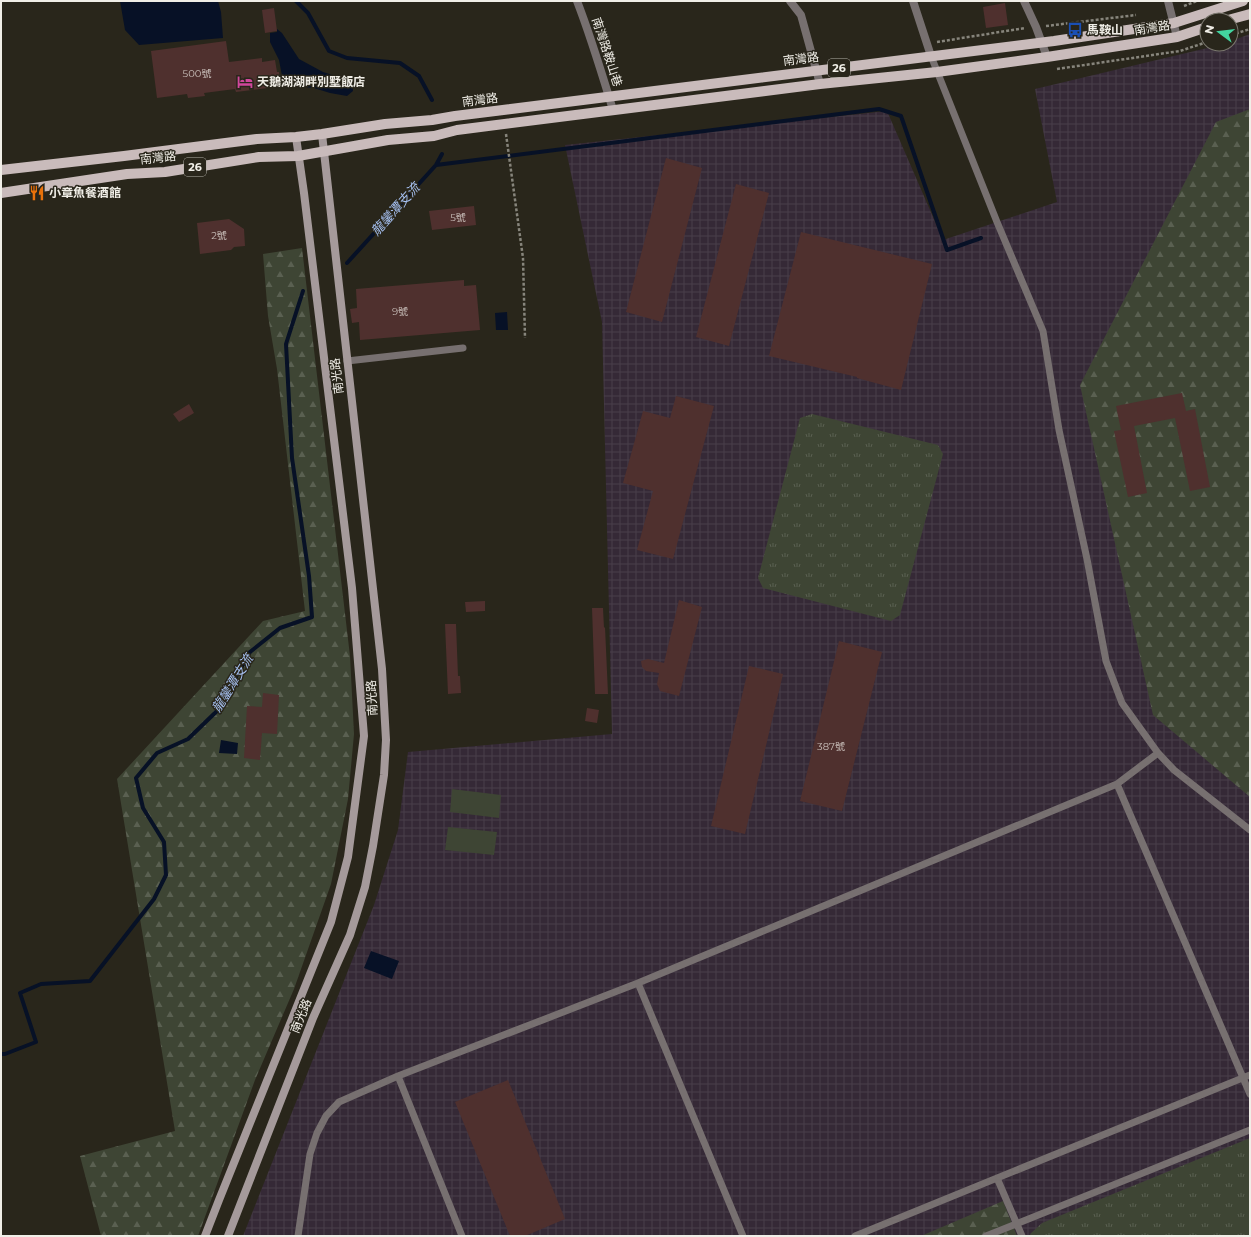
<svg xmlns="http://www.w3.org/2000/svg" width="1251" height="1237" viewBox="0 0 1251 1237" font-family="Montserrat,'Noto Sans TC',sans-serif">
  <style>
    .industrial { fill: url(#industrial-grid) }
    .grass { fill: url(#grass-tufts) }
    .forest { fill: url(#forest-firs) }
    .garden { fill: #3e4534 }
    .water { fill: #071126 }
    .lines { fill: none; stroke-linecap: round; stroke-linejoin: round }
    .stream { stroke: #071126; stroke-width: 4 }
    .building { fill: #4f302e }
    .path { stroke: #87857c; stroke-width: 2.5; stroke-dasharray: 3 2; stroke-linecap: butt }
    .lane { stroke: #777070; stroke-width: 7 }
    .street { stroke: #777070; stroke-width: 8 }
    .secondary { stroke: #a59a9b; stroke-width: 8 }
    .primary { stroke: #c9bbbb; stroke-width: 10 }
    .labels { text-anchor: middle; stroke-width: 3; stroke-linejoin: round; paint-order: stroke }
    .number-label { font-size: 10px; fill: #c8beb9 }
    .shield { fill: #29261b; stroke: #b4b2aa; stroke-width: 1 }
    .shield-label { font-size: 11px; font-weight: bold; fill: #f0eee7 }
    .street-label { font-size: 12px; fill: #f0eee7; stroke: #29261b }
    .poi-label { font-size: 12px; font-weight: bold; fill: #f0eee7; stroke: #29261b; text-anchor: start }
    .water-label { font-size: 13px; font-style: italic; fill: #a6c1f2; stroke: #29261b }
  </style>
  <defs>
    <pattern id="industrial-grid" width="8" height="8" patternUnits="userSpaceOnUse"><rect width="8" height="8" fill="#352936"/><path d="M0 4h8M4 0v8" fill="none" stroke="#493e49"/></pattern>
    <pattern id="grass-tufts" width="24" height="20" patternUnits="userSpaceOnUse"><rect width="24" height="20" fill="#3e4534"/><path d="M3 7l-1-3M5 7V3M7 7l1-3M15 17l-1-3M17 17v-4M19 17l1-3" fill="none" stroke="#5a6051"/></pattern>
    <pattern id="forest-firs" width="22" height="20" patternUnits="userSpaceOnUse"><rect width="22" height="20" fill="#3e4534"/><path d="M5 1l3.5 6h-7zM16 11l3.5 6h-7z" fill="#5a6051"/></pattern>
  </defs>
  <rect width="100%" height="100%" fill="#29261b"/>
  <path class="industrial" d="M1250,34V1236H243L374,905L398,830L408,752L612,734L602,322L565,145L887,111L943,240L1057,202L1035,89L1224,44H1231V41Z"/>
  <path class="grass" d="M812,414L938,445L943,454L900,615L891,621L763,588L758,578L800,418Z
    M1250,1138V1236H1031L1030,1234L1042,1223Z"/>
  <path class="forest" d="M1250,109V797L1153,715L1080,385L1216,122Z
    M302,248L350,656L354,734L348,799L331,884L294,989L255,1080L198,1236H101L80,1156L175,1131L117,779L263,621L305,611L277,369L268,316L263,254Z
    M1003,1201L1017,1236H921Z"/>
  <path class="garden" d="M452,789L501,795L499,818L450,812Z
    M448,827L497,832L494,855L445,850Z"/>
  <path class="water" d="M120,1H218L221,12L223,38L139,45L125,30Z
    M277,29L282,33L299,59L323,72L352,81L353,91L347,96L330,93L314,88L295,86L283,81L279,60L270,42V33L277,32Z
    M507,312L508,330H496L495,313Z
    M221,740L238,743L237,754L219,753Z
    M371,951L399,961L392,979L364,968Z"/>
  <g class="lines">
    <path class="stream" d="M296,1L308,13L329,51L347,58L400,63L419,76L432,100
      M436,165L879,109L901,116L947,250L981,238
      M347,263L436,165L442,154
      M1,1054H5L36,1042L20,993L41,984L90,981L154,899L166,875L164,842L143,808L136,778L157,753L188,739L217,711L250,652L280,628L312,617L309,576L292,458L286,344L303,291"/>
  </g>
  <path class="building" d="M1005,3L1008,25L986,28L983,7Z
    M274,8L277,31L265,33L262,10Z
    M226,41L229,62L262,58V62L275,60L277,72H279L280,84H275V87L236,92L235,89L204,93L205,96L188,98L187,94L157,98L151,51Z
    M666,158L702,168L662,322L626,312Z
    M736,184L769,193L729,346L696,337Z
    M474,206L476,225L432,230L429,211Z
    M229,219L244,229L245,246L234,247L231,250L200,254L197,223Z
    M801,232L932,264L901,390L857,378V377L769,356Z
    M464,280V286L476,285L480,330L360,340L359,322L352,323L350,309L357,308L356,289Z
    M1182,393L1186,411L1195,409L1210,487L1190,491L1175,418L1134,426L1147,493L1128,497L1114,431L1121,430L1116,406Z
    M676,396L714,406L673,559L637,550L653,491L623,483L643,411L670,418Z
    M189,404L194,413L179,422L173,414Z
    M679,600L702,607L679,696L660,691L657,684L659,673L646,671L642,667L641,661L648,659L664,663Z
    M485,601V611L466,612L465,602Z
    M592,608H603L604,628L605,627L608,694H595Z
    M445,624H456L458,676H460L461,693L448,694Z
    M839,641L882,652L842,811L800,801Z
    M749,666L783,674L745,834L711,826Z
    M263,693L279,695L277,734L262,733L260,760L244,758L247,706L262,707Z
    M587,708L599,710L597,723L585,721Z
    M508,1080L565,1219L525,1236H510L455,1102Z"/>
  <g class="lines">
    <path class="path" d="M1184,6L1197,1
      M1046,26L1136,15
      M1231,35L1250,29
      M937,42L1025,28
      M1057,69L1180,51L1207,42
      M506,134L523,258L525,338"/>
    <path class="lane" d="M931,56L997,222L1043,331L1059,430L1087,559L1106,661L1122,703L1158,753L1174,770L1250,830
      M347,361L463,348
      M1117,784L1250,1094
      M638,983L743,1236
      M398,1076L462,1236
      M997,1178L1022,1236
      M298,1236L310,1154L317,1133L326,1116L339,1102L398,1076L638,983L1117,784L1158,753
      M855,1236L1250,1075
      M986,1236L1250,1130"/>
    <path class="street" d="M577,1C591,37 602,74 613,110
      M790,1L801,15L820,84
      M913,1L931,56
      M1024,1L1036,27L1047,57
      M1168,1L1177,37"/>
    <path class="secondary" d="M205,1236L219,1200L331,922L348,857L364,736L352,588L304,193L296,137
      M228,1236L313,1018L350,935L365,887L373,846L384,775L386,740L382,669L322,134"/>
    <path class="primary" d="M1228,20L1250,14
      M1,170L124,156L257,139L296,137L322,134L385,124L432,120L455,116L1054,41L1174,23L1243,1
      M1,193L127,174L165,172L259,157L298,156L388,140L434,136L457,130L820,84L937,72L1047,57L1177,37L1207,27"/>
  </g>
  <defs>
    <symbol id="bus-bare" viewBox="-9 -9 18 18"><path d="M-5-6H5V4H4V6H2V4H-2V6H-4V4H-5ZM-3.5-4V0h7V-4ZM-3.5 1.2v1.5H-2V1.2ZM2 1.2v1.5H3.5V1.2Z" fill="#1a4fb4" stroke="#29261b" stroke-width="2.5" paint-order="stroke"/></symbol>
    <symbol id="hotel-bare" viewBox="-9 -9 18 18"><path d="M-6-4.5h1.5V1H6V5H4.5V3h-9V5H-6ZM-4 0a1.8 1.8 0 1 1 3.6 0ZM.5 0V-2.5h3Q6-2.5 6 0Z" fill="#d1479c" stroke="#29261b" stroke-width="2.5" paint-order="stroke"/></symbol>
    <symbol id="restaurant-bare" viewBox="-9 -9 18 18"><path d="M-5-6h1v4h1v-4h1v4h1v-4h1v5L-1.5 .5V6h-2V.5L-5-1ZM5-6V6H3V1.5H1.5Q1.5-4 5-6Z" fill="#e8710a" stroke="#29261b" stroke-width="2.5" paint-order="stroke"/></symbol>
  </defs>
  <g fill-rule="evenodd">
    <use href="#bus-bare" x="1064" y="19" width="22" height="22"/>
    <use href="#hotel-bare" x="234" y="71" width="22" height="22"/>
    <use href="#restaurant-bare" x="26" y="182" width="22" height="22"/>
  </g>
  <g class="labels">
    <g class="number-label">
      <text x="197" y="77">500號</text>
      <text x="458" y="221">5號</text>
      <text x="219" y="239">2號</text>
      <text x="400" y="315">9號</text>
      <text x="831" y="750">387號</text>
    </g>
    <g class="shield">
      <rect x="828" y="59" width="22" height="18" rx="3"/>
      <rect x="184" y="158" width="22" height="18" rx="3"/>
    </g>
    <g class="shield-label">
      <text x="839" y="72">26</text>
      <text x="195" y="171">26</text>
    </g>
    <g class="street-label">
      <text transform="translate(1152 28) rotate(-9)" y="4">南灣路</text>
      <text transform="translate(607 52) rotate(72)" y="4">南灣路鞍山巷</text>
      <text transform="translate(801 59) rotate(-7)" y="4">南灣路</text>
      <text transform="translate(480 100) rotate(-7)" y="4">南灣路</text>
      <text transform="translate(158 158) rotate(-6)" y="4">南灣路</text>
      <text transform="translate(337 376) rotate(-97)" y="4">南光路</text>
      <text transform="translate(372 698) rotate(-93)" y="4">南光路</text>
      <text transform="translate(301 1016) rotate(-68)" y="4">南光路</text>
    </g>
    <g class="poi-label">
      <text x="1087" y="34">馬鞍山</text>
      <text x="257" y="86">天鵝湖湖畔別墅飯店</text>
      <text x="49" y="197">小章魚餐酒館</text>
    </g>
    <g class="water-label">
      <text transform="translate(395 209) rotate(-48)" y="5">龍鑾潭支流</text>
      <text transform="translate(232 683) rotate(-58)" y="5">龍鑾潭支流</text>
    </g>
  </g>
  <rect width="1251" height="1237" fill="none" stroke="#f0eee7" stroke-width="4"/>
  <g transform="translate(1219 32) rotate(285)"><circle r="19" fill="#29261b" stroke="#79766d"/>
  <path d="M0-3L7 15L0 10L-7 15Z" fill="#43d4a0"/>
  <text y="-6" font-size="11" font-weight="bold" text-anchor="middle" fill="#f0eee7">N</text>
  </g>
</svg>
